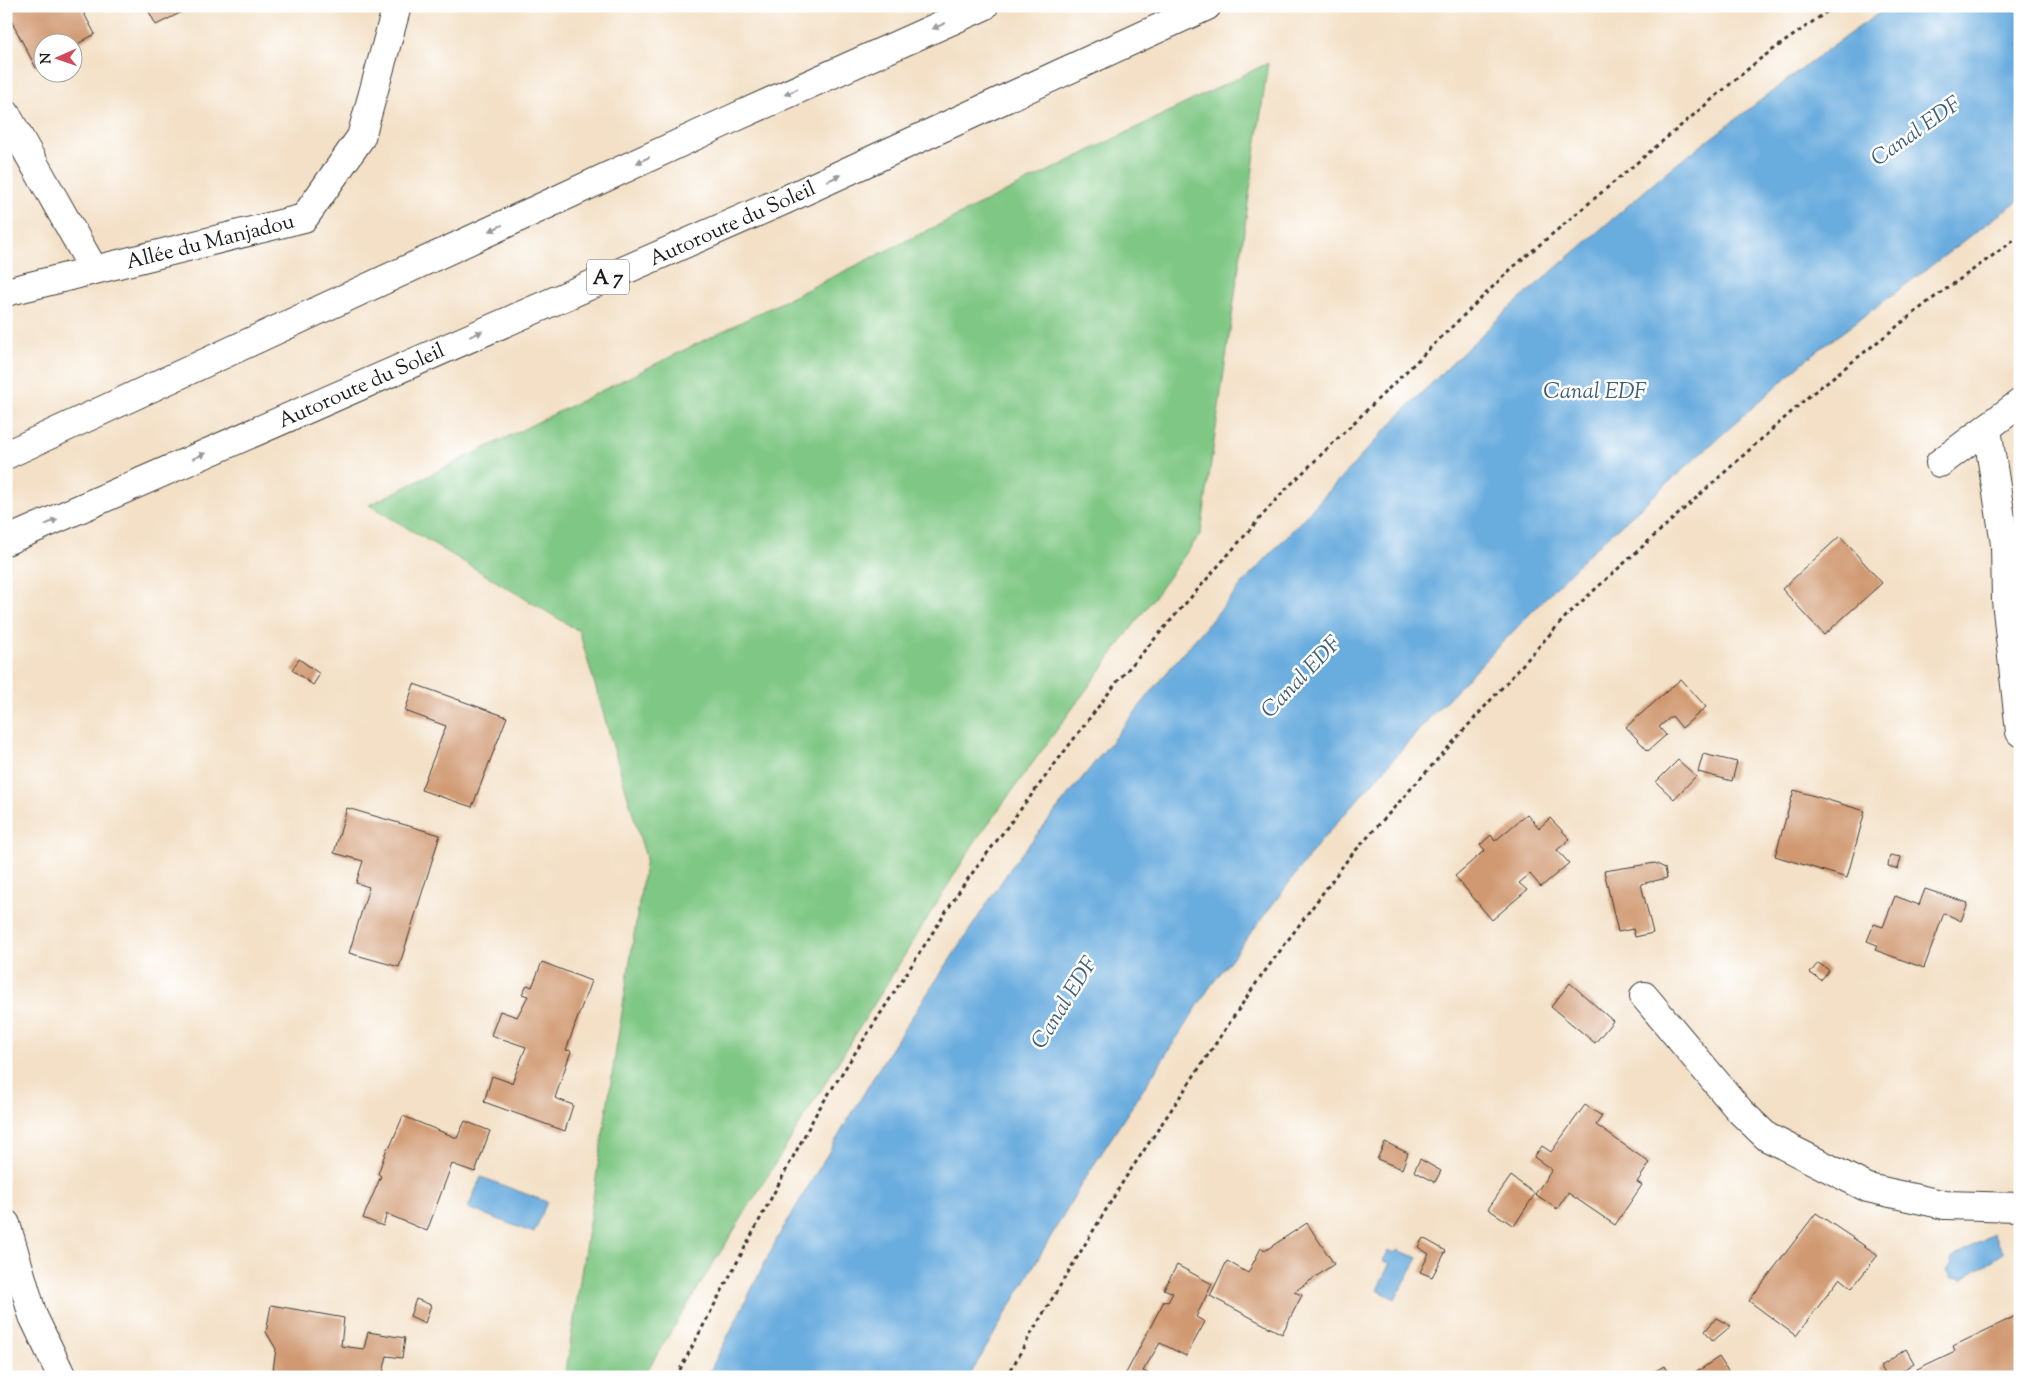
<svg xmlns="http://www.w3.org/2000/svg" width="2026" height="1383" viewBox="0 0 2026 1383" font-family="'Sorts Mill Goudy',serif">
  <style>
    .green { fill: #7fc784; stroke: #4e7250 }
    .water { fill: #69acde; stroke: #42647d }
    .building { fill: #d09971 }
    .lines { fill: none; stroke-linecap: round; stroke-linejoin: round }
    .minor-casing { stroke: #3c3936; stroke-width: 30 }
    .highway-casing { stroke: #3c3936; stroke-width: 30 }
    .path { stroke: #3c3936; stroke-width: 3; stroke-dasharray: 4 4; stroke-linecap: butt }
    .minor { stroke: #fff; stroke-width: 28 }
    .highway { stroke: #fff; stroke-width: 28 }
    .oneway { fill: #999 }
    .labels { text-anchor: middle; stroke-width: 5; stroke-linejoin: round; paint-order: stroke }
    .shield { fill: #fff; stroke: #606060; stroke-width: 1 }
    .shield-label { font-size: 20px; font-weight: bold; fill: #1c1c1c }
    .street-label { font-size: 21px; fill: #1c1c1c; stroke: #fff }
    .water-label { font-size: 22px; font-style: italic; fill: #3f5d73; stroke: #fff }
  </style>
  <rect width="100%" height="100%" fill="#fff"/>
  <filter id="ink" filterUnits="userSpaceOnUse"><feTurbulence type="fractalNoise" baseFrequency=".02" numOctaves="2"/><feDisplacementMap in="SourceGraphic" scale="10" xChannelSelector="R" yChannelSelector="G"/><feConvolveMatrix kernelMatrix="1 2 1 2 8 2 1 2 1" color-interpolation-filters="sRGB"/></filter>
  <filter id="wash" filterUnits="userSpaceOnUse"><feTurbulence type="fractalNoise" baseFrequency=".0096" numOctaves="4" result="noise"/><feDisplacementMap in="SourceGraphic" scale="20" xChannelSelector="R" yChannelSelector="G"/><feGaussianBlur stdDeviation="1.12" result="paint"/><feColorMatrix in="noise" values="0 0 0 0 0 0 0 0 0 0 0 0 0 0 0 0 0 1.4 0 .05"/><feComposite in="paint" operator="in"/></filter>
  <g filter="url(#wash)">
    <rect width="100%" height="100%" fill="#f3e0c6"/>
    <path class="green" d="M1268,63L1201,533L974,843L643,1377H565L646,858L579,631L369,505Z"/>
    <path class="water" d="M1889,6H2020V199L1808,358L1586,556L1434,713L1320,842L1210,987L1082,1183L969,1377H707L778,1237L888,1053L1014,863L1172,666L1246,580L1408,406L1504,313L1669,170L1832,46Z
      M481,1177L547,1202L534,1233L468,1208Z
      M1993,1234L2004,1253L1961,1280L1960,1278L1952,1279L1947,1271L1952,1263L1950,1259Z
      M1397,1250L1418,1258L1395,1299L1377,1290L1390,1263L1383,1261L1388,1251L1395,1253Z"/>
    <g id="blocks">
      <path class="building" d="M6,6H80L95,34L72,47V42H42V64L36,68L6,11Z
        M146,6H194L156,25Z
        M1840,536L1882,583L1824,635L1782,589Z
        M299,659L320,674L313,685L292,670Z
        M1681,679L1706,707L1682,728L1672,716L1659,727L1666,735L1648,751L1626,727Z
        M414,684L507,717L472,807L421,790L446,726L405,711Z
        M1703,754L1737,762L1732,781L1698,772Z
        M1678,760L1696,776L1674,799L1656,782Z
        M1794,790L1865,811L1847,878L1775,856Z
        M347,808L440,835L399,967L349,953L369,887L356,883L363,861L334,853Z
        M1527,814L1539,828L1550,818L1570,839L1557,850L1569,863L1541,887L1530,874L1519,883L1527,890L1492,920L1455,876L1485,850L1480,845L1491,835L1495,841Z
        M1890,855L1901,857L1898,869L1888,866Z
        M1655,863L1665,868L1667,878L1641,884L1653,933L1635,937L1633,929L1618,932L1604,871Z
        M1925,889L1968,903L1961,921L1944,913L1924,968L1875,950L1877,945L1867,941L1874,924L1883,927L1895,896L1919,905Z
        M542,962L591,981L566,1050L571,1051L555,1098L573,1105L565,1131L484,1102L492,1076L512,1083L526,1047L491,1035L500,1011L517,1017L528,996L522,994L527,985L532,987Z
        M1818,963L1829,970L1821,980L1810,973Z
        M1570,983L1613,1021L1595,1043L1551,1007Z
        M1585,1105L1602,1116L1596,1125L1650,1163L1637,1182L1642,1185L1615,1225L1568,1193L1557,1209L1535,1194L1552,1170L1534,1157L1542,1146L1551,1152Z
        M403,1116L457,1138L465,1121L490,1131L475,1172L452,1164L427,1231L387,1214L383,1226L363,1218L381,1176L378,1174L387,1148L390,1147Z
        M1385,1142L1408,1153L1402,1169L1377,1159Z
        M1420,1159L1441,1171L1435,1182L1414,1171Z
        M1511,1176L1535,1194L1514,1226L1488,1209Z
        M1816,1213L1878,1255L1852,1288L1840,1278L1796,1336L1749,1301Z
        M1307,1223L1334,1264L1294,1292L1302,1295L1282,1334L1210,1296L1227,1261L1248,1273L1261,1248L1266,1250Z
        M1423,1238L1446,1251L1432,1277L1420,1272L1429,1254L1418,1247Z
        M1177,1265L1212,1284L1196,1317L1205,1322L1186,1356L1160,1343L1143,1371L1156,1377H1124L1164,1301L1168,1302L1173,1293L1164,1289Z
        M416,1299L431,1305L425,1323L410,1316Z
        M271,1305L344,1318L341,1346L364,1349L368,1332L405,1338L402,1358L387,1356L382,1377H272L276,1349L266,1332Z
        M2020,1314V1377H1921L1917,1369L1955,1351L1953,1346Z
        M1716,1318L1731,1326L1713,1341L1705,1331Z
        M1906,1349L1914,1363L1892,1377H1886L1880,1367Z
        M1719,1357L1732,1377H1689Z
        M1664,1366L1668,1374L1662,1377H1650L1649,1375Z"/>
    </g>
  </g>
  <g filter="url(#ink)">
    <use href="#blocks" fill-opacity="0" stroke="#3c3936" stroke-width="1"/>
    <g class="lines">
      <defs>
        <path id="minor" d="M6,114L94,270
          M6,292L304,218L361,137L397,6
          M1987,429L2005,544L2006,600L2020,732
          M1940,463L2020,403
          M1644,996L1740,1111L1767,1137L1868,1188L1945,1205L2020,1207
          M6,1224L33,1316L62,1377"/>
        <path id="highway" d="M6,455L736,117L984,6
          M6,541L785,200L1207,6"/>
      </defs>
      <use href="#minor" class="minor-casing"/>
      <use href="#highway" class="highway-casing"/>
      <path class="path" d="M676,1377L817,1112L964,884L1117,682L1281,494L1512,268L1760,59L1835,6
        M1007,1377L1029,1337L1124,1180L1257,982L1348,859L1569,613L1809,396L1928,302L2020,236"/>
      <use href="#minor" class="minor"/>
      <use href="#highway" class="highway"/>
    </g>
    <defs><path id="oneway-solid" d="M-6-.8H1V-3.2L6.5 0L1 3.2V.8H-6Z" transform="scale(1.25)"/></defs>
    <g class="oneway">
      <use href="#oneway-solid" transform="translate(939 26) rotate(156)"/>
      <use href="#oneway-solid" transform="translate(791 92) rotate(156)"/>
      <use href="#oneway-solid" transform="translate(643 160) rotate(155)"/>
      <use href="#oneway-solid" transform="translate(834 178) rotate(-25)"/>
      <use href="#oneway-solid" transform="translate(496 228) rotate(155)"/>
      <use href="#oneway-solid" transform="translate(476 334) rotate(-23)"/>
      <use href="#oneway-solid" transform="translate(199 456) rotate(-24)"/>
      <use href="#oneway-solid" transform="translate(51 522) rotate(-24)"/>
    </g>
  </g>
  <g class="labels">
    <rect class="shield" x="587" y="259.5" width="42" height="35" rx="4"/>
    <g class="shield-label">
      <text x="608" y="284">A 7</text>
    </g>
    <g class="street-label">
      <text transform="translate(732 223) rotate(-24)" y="7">Autoroute du Soleil</text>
      <text transform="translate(210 241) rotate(-14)" y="7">Allée du Manjadou</text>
      <text transform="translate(361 385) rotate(-24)" y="7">Autoroute du Soleil</text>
    </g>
    <g class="water-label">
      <text transform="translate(1915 130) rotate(-35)" y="8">Canal EDF</text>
      <text x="1595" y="398">Canal EDF</text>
      <text transform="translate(1300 676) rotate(-46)" y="8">Canal EDF</text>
      <text transform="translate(1063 1002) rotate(-58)" y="8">Canal EDF</text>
    </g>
  </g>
  <rect width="2026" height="1383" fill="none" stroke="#fff" stroke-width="25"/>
  <g transform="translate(58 58) rotate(268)"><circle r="24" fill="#ffffff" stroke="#a4a4a4"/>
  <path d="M0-4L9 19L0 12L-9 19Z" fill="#d1495b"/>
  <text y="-8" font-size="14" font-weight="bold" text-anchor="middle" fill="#1c1c1c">N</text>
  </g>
</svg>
